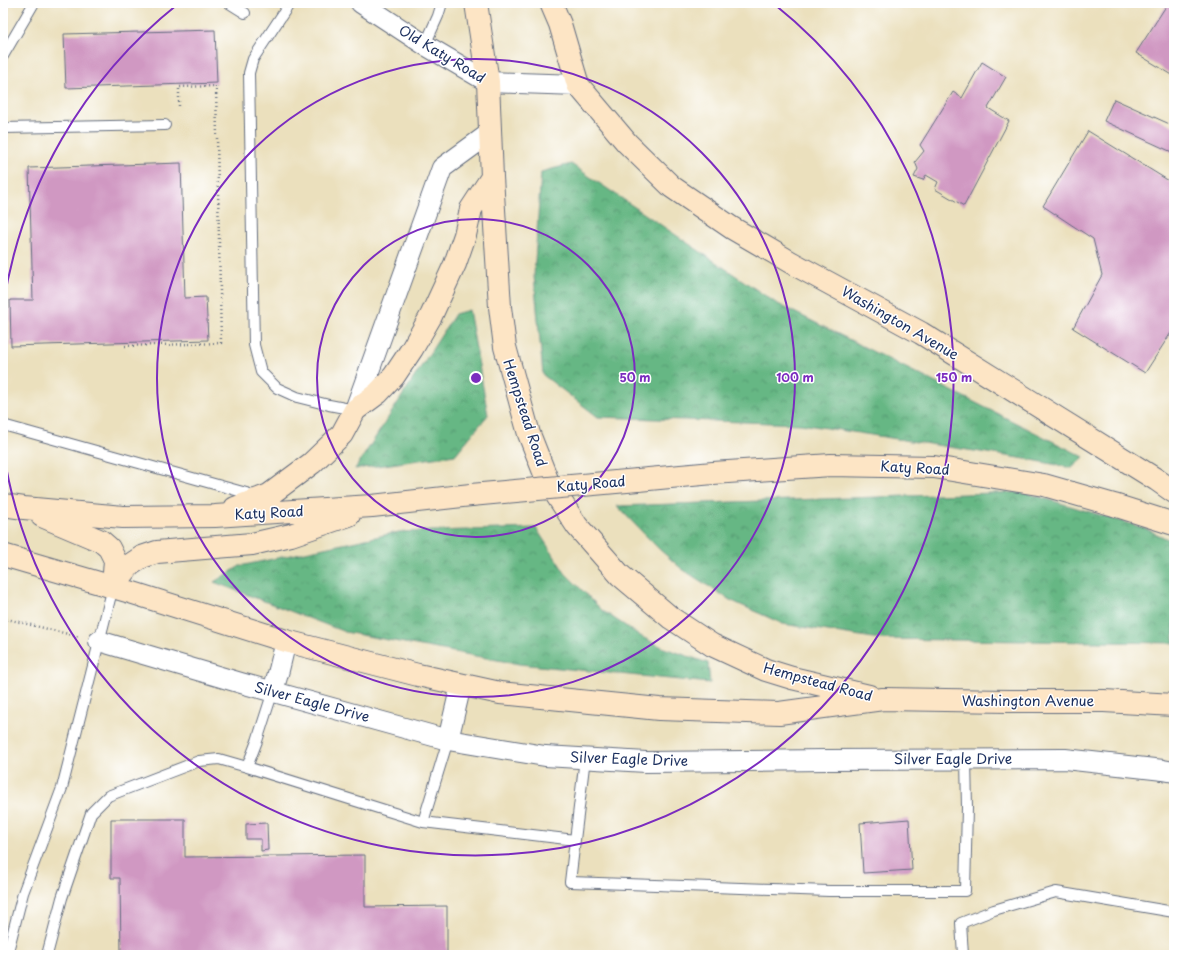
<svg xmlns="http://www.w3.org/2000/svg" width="1177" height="958" viewBox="0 0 1177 958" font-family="'Playpen Sans',sans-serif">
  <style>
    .forest { fill: url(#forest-crowns); stroke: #407371 }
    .building { fill: #d098c2 }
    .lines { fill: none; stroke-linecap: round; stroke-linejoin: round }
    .lane-casing { stroke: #646d7f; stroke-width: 12 }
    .street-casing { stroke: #646d7f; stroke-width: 22 }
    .secondary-casing { stroke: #646d7f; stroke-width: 24 }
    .path { stroke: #646d7f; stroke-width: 2.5; stroke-dasharray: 1 3; stroke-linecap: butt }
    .lane { stroke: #fff; stroke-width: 10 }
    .street { stroke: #fff; stroke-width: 20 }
    .secondary { stroke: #fde5c5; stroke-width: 22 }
    .secondary-bridge-casing { stroke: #646d7f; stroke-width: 24; stroke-linecap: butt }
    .secondary-bridge { stroke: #fde5c5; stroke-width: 22 }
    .ring { fill: none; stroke: #7b2cbf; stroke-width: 2 }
    .labels { text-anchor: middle; stroke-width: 3; stroke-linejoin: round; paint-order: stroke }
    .street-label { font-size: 14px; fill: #1b2f5e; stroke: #fff }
    .centre { fill: #7b2cbf; stroke: #fff; stroke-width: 2 }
    .ring-label { font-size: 12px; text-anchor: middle; font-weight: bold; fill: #7b2cbf; stroke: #fff; stroke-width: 3; stroke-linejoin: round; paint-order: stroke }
  </style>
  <defs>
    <pattern id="forest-crowns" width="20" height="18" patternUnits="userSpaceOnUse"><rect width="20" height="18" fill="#66b784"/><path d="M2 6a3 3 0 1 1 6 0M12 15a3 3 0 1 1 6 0" fill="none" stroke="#53956f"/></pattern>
  </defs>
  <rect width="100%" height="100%" fill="#fff"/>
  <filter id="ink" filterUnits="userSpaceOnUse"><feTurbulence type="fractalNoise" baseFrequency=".025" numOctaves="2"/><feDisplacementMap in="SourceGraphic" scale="8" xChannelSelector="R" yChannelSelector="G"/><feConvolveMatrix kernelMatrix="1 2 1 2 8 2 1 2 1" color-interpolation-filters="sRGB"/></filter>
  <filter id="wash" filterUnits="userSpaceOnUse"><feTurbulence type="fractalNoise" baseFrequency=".012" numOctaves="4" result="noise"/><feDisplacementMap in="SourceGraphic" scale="16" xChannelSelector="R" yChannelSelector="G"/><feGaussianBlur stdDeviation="0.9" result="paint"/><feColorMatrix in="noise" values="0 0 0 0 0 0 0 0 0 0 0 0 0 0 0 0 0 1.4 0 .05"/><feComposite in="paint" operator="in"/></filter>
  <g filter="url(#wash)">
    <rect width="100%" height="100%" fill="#ebe0bd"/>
    <path class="forest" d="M571,164L776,303L1084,457L1072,468L1032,460L801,424L598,417L543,375L534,276L541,172Z
      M469,310L488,415L455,455L355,469L455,314Z
      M1023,492L1144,528L1174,542V643L880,639L783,624L730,600L682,569L659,549L617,506Z
      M536,528L565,573L603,611L642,637L664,648L708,663L710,683L519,664L345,632L214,582L240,566L399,532Z"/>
    <g id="blocks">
      <path class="building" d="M1168,3L1174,7V76L1136,53Z
        M215,30L217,83L66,88L64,34Z
        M982,62L1006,77L988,108L1009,121L964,206L935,189L938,182L926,175L923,180L914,177L918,169L915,162L924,151L920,145L953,92L962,98Z
        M1114,99L1174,126V153L1104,121Z
        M1088,131L1174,184V328L1145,373L1073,328L1102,275L1093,239L1043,206Z
        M181,163L185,298L206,297L208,340L11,346L10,300H33L29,168Z
        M111,819H185V857L365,855V907L447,906V955H121L120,878H111Z
        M909,819L912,870L863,873L860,823Z
        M267,823L268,850L261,851V839H246V824Z"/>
    </g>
  </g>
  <g filter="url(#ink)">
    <use href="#blocks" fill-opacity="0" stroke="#646d7f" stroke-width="1"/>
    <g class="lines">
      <defs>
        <path id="lane" d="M229,3L245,13
          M290,3L253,59L249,73L254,345L261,372L277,388L297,397L329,405L355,410
          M425,45L438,16L442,3
          M3,56L34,3
          M3,128L165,125
          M3,425L257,496
          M247,767L257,741L273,691
          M423,822L575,840L585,758
          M575,840L570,882L829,891H965L967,808L966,759
          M7,955L23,893L62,788L113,587
          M47,955L62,898L91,813L108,796L199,761L219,759L247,767L423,822L448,740
          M963,955L961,923L994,910L1056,892L1174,912"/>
        <path id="street" d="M361,3L425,45L488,82L578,85
          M355,410L442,168L490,133
          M99,641L241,683L448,740L545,756L646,762L827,760L1065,759L1163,770L1174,772
          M273,691L279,670L286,641
          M448,740L461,685"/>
        <path id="secondary" d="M476,3L488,82L492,177L500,307L505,347L529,434L548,482L577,526L620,575L671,618L712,645L766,670L792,678L869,696
          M551,3L560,24L578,85L627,143L672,187L732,228L763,246L792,263L921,333L1157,480L1174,492
          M638,480L713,473L831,465L934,467L1044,485L1114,505L1174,524
          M3,505L24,508L123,517L215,516L372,506L471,495
          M235,508L269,495L312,463L342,434L355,410L378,393L394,376L412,349L431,316L455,264L465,235L471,209L492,177
          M42,516L101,541L109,548L115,560L113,587
          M3,555L130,592L286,641L418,675L500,693L659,709L779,713L883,699L1008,701H1104L1174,705
          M113,587L130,565L142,557L157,552L252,544L291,535L349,515"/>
      </defs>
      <use href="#lane" class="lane-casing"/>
      <use href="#street" class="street-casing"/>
      <use href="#secondary" class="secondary-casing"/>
      <path class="path" d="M125,346L221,343L216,86L179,87V108
        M3,618L80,637"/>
      <use href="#lane" class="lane"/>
      <use href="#street" class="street"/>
      <use href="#secondary" class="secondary"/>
      <defs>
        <path id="secondary-bridge" d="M471,495L638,480"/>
      </defs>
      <use href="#secondary-bridge" class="secondary-bridge-casing"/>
      <use href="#secondary-bridge" class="secondary-bridge"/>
    </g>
  </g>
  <g class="ring">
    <circle cx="476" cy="378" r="159"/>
    <circle cx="476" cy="378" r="319"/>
    <path d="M3 307A478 478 0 0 1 178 4M774 4A478 478 0 1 1 3 449"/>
  </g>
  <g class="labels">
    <g class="street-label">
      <text transform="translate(442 54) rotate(31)" y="5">Old Katy Road</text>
      <text transform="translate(900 323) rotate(30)" y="5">Washington Avenue</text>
      <text transform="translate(525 413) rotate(72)" y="5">Hempstead Road</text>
      <text transform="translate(915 468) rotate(3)" y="5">Katy Road</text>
      <text transform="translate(591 484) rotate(-5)" y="5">Katy Road</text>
      <text transform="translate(269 513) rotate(-3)" y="5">Katy Road</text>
      <text transform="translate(818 682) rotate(15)" y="5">Hempstead Road</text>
      <text x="1028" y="706">Washington Avenue</text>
      <text transform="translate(312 702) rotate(15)" y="5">Silver Eagle Drive</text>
      <text transform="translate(629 759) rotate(2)" y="5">Silver Eagle Drive</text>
      <text x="953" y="764">Silver Eagle Drive</text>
    </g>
  </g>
  <circle cx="476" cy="378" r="6" class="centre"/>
  <g class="ring-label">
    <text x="635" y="382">50 m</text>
    <text x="795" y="382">100 m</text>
    <text x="954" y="382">150 m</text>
  </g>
  <rect width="1177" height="958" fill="none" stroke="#fff" stroke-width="16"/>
</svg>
